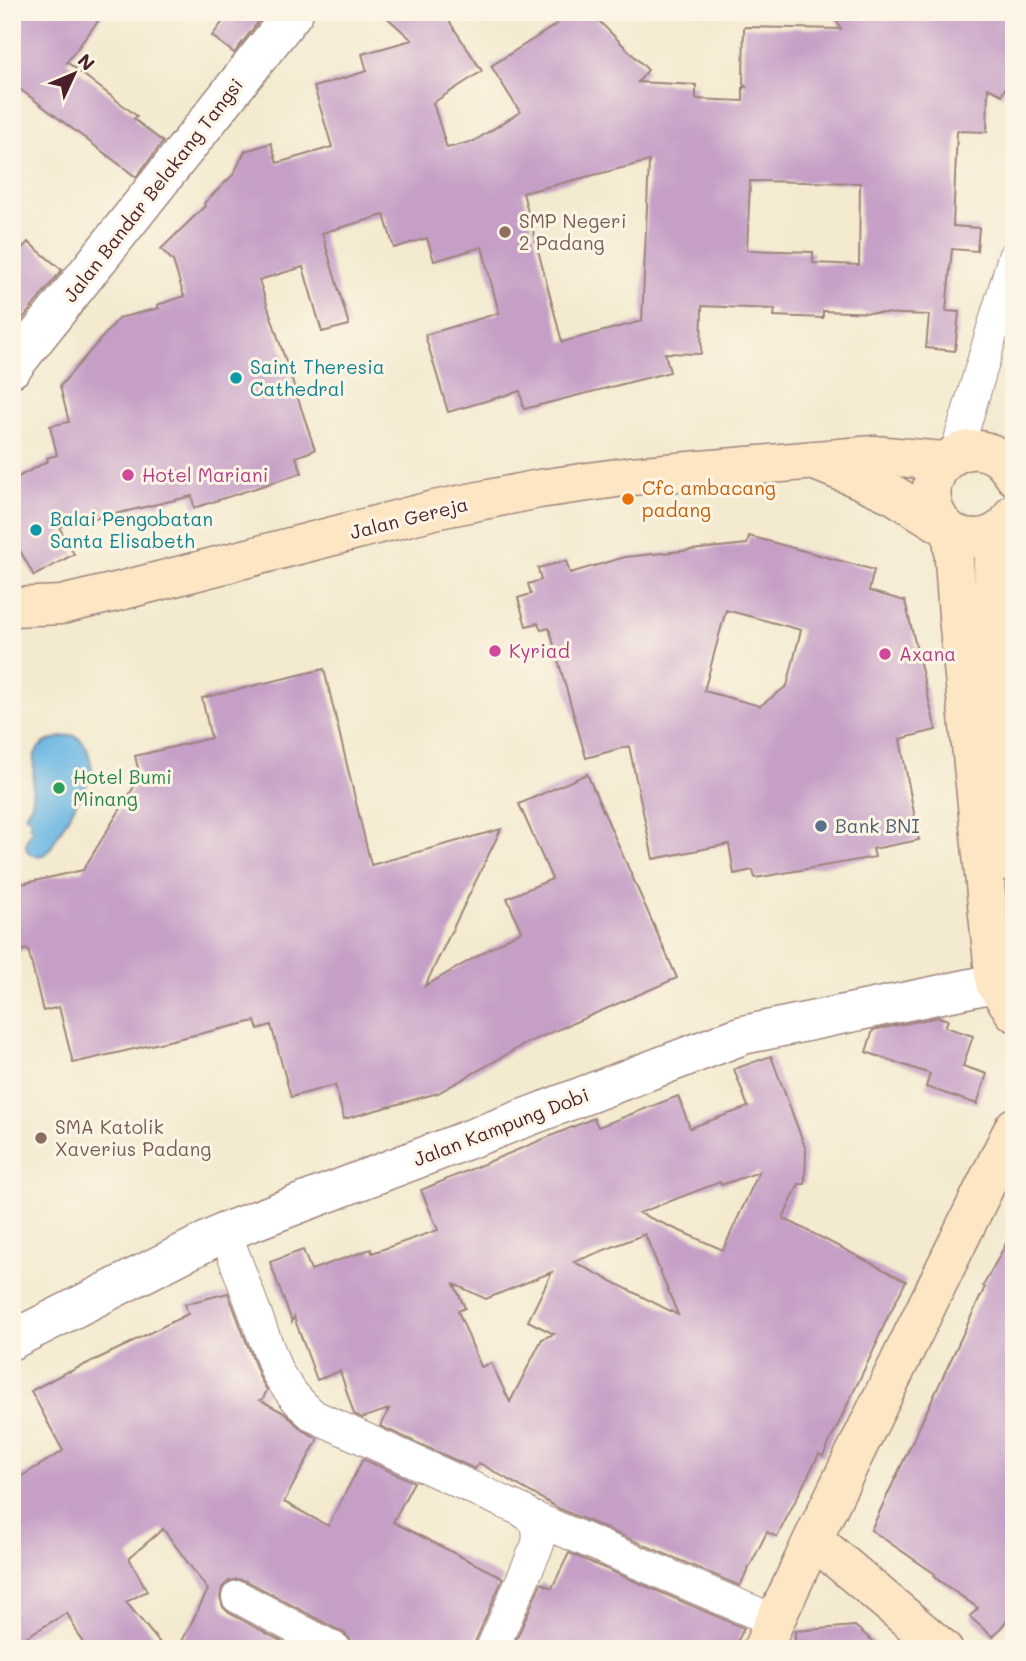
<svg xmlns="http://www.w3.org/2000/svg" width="1026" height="1661" viewBox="0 0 1026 1661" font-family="Mali,sans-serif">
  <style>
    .water { fill: #6ab6e3; stroke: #5a6a87; stroke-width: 2 }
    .building { fill: #c59fc6; fill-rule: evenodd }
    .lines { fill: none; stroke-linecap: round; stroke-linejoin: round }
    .minor-casing { stroke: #9e847d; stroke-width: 34 }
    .tertiary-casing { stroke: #9e847d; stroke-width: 41 }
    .secondary-casing { stroke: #9e847d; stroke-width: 41 }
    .minor { stroke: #fff; stroke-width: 32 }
    .tertiary { stroke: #fff; stroke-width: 38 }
    .secondary { stroke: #fce6c4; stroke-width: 38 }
    .education-dot { fill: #8d6e63; stroke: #fcf5e5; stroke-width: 2.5 }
    .culture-dot { fill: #0f9aa8; stroke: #fcf5e5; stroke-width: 2.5 }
    .hotel-dot { fill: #d1479c; stroke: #fcf5e5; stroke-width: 2.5 }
    .food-dot { fill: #e8710a; stroke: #fcf5e5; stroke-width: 2.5 }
    .leisure-dot { fill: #2e9e5b; stroke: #fcf5e5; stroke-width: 2.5 }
    .service-dot { fill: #5c6f8a; stroke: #fcf5e5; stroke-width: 2.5 }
    .labels { text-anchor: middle; stroke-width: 6; stroke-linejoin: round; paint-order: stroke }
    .street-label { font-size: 19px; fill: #4a1f2b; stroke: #fcf5e5 }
    .education-label { font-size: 19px; fill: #785e54; stroke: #fcf5e5; text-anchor: start }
    .culture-label { font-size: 19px; fill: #0d838f; stroke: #fcf5e5; text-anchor: start }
    .hotel-label { font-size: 19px; fill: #b23c85; stroke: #fcf5e5; text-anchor: start }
    .food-label { font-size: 19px; fill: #c56008; stroke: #fcf5e5; text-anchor: start }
    .leisure-label { font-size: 19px; fill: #27864d; stroke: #fcf5e5; text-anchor: start }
    .service-label { font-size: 19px; fill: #4e5e75; stroke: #fcf5e5; text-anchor: start }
  </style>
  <rect width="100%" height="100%" fill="#fcf5e5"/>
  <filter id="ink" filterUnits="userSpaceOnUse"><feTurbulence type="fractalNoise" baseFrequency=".0143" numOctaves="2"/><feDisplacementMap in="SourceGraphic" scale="14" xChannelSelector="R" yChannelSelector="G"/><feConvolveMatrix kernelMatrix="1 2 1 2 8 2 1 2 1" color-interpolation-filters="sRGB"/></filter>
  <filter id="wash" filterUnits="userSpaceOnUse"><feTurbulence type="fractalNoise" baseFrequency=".00686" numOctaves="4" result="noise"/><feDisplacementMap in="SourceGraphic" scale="28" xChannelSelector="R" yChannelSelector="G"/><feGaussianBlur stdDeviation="1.57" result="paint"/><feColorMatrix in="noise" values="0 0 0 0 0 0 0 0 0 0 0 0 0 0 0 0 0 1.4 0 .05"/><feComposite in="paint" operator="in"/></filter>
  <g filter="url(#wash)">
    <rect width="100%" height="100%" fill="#f3eacf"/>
    <path class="water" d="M71,735C89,739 89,758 93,773L49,851C42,857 28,859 26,846C25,840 30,834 33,829L29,826L32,820L25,815L32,803L34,758C38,740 55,739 71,735Z"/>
    <g id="blocks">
      <path class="building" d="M12,12H105L67,62L137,116L134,119L163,142L136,177L12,83Z
        M230,12H266L234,53L212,36Z
        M381,12H443L482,71L433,103L447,148L474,141L520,112L491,66L557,24L543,12H590L648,70L638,82L696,85V99L743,101V87H746L743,84L744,27L841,29L832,12H1014V68L1002,95L988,88L987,132L957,131L953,226L979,228L977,251L952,249L946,311L959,312L955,351L926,348L929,315L823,311V318L774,316L775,309L702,306L701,354L665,353L670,372L524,409L520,391L448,412L425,335L499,313L482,247L434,261L427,238L394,248L384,215L322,233L349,325L322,332L303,267L259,280L315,450L296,457L302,473L194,508L192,496L59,527L74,554L34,576L12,536V480L48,461L47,458L57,455L50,426L69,422L60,386L119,318L159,308L157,305L184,296L173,261L161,249L205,206L204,203L233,175L245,151L271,143L277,163L332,147L314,87L367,71L362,54L412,40ZM649,161L642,321L562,342L523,193ZM750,181L860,183L859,265L813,263V252L747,250Z
        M28,242L62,270L12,332V260Z
        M749,536L874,570L869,591L905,601L936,730L900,739L919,840L873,849L875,857L755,878L753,870L734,874L729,844L653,859L629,746L586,758L549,628L541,630L538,623L526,626L518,598L531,594L528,584L541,580L538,568L566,561L570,573L625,557L747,544ZM726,610L801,630L787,686L760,706L704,691Z
        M324,669L371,865L501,829L425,986L521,931L507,898L552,879L519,804L587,774L677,978L527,1043L438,1093L344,1119L335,1085L291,1097L271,1025L258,1029L255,1021L73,1063L59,1007L43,1011L28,949L12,953V886L83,870L140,777L135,756L211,738L202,698Z
        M939,1017L948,1020L945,1027L973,1036L963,1066L987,1074L977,1104L926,1087L930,1074L866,1052L873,1030Z
        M771,1056L806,1150L805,1184H799L783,1218L906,1281L886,1321L876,1343H877L823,1456L819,1454L777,1537L767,1532L740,1586L560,1509L479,1463L475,1469L380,1426L389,1409L362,1418L354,1414L340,1371L317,1380L294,1317L292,1322L270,1262L303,1250L311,1270L371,1249L372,1253L438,1230L421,1190L594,1118L598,1127L678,1096L690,1128L748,1107L734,1069ZM759,1172L723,1250L639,1213L720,1182L721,1185ZM645,1234L678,1315L574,1262ZM552,1272L528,1321L554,1334L542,1339L510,1402L491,1363L481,1367L458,1311L465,1308L454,1284L486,1299Z
        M1014,1229V1612L993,1637L970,1617L978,1608L934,1577L935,1574L871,1530L985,1287L983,1286Z
        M228,1293L260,1378L267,1390L263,1399L260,1400L286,1414L302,1430L317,1438V1441L284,1502L328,1526L363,1459L414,1482L393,1522L503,1578L475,1642L474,1649H353L351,1640L344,1633L247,1581L238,1579L229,1581L222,1588L220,1597L223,1607L229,1613L296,1649H178L208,1590L163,1529L129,1558L147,1591L126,1602L165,1649H86L67,1613L12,1645V1482L63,1451L31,1391L68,1371L69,1372L133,1342V1341L188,1314L185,1304Z
        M569,1553L744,1628L734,1649H512L541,1583L552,1588Z
        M855,1626L882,1649H795V1631Z"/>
    </g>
  </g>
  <g filter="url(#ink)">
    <use href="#blocks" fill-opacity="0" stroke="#9e847d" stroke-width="2"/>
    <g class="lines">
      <defs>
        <path id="minor" d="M956,454L1014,257
          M225,1232L277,1372C288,1389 298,1403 314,1416L521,1510C537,1520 540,1525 538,1544L492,1649
          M534,1518L775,1621
          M238,1597L335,1649"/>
        <path id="tertiary" d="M12,368L294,12
          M12,1340L225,1232L743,1035L995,983H1014"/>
        <path id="secondary" d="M820,463L857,478L894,495L941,524
          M1014,476C1009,469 1004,461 996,456C956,433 914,479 939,519C947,532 961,538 975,538C992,538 1007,528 1014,513
          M952,532L958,617L995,983L1014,1012
          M992,535L996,649L1014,863
          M12,607L61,605L116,592L434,510L539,489L631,476L874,455L944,461
          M813,1539L943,1649
          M762,1649L813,1539L1014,1127"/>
      </defs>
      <use href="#minor" class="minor-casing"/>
      <use href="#tertiary" class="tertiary-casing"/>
      <use href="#secondary" class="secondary-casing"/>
      <use href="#minor" class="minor"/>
      <use href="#tertiary" class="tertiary"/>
      <use href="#secondary" class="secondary"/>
    </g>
  </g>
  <g class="education-dot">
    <circle cx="505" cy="232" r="7"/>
    <circle cx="41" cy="1138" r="7"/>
  </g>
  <g class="culture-dot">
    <circle cx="236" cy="378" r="7"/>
    <circle cx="36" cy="530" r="7"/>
  </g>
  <g class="hotel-dot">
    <circle cx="128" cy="475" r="7"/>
    <circle cx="495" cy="651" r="7"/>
    <circle cx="885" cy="654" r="7"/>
  </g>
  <circle class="food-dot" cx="628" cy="499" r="7"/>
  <circle class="leisure-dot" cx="59" cy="788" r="7"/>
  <circle class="service-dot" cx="821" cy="826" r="7"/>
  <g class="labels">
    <g class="street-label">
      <text transform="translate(153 190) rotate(-52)" y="7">Jalan Bandar Belakang Tangsi</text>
      <text transform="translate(409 518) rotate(-14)" y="7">Jalan Gereja</text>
      <text transform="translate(501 1127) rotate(-21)" y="7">Jalan Kampung Dobi</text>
    </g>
    <g class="education-label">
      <text x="519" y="228">SMP Negeri<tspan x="519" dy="22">2 Padang</tspan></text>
      <text x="55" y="1134">SMA Katolik<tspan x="55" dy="22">Xaverius Padang</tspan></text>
    </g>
    <g class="culture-label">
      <text x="250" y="374">Saint Theresia<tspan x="250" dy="22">Cathedral</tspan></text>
      <text x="50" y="526">Balai Pengobatan<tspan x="50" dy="22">Santa Elisabeth</tspan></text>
    </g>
    <g class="hotel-label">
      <text x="142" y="482">Hotel Mariani</text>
      <text x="509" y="658">Kyriad</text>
      <text x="899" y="661">Axana</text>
    </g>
    <g class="food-label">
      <text x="642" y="495">Cfc ambacang<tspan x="642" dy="22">padang</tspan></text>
    </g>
    <g class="leisure-label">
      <text x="73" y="784">Hotel Bumi<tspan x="73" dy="22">Minang</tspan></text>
    </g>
    <g class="service-label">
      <text x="835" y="833">Bank BNI</text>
    </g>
  </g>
  <rect width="1026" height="1661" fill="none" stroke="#fcf5e5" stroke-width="42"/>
  <g transform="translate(74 74) rotate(46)" stroke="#fcf5e5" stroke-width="5" paint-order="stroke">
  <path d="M0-5L12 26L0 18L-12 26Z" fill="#4a1f2b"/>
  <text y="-10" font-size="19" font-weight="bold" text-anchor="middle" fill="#4a1f2b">N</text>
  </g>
</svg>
